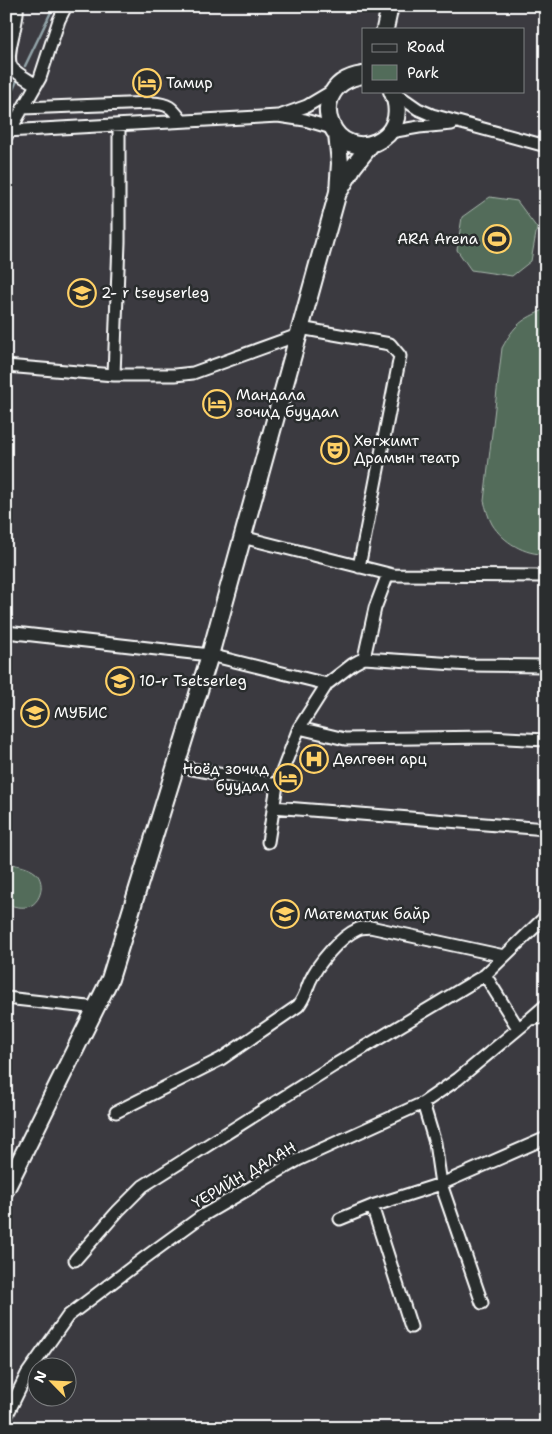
<svg xmlns="http://www.w3.org/2000/svg" width="552" height="1434" viewBox="0 0 552 1434" font-family="'Shantell Sans',sans-serif">
  <style>
    .green { fill: #526c5a; stroke: #a8b6ac }
    .lines { fill: none; stroke-linecap: round; stroke-linejoin: round }
    .stream { stroke: #93a4a9; stroke-width: 2.5 }
    .minor-casing { stroke: #fff; stroke-width: 15 }
    .highway-casing { stroke: #fff; stroke-width: 20 }
    .minor { stroke: #2a2d2e; stroke-width: 11 }
    .highway { stroke: #2a2d2e; stroke-width: 16 }
    .labels { text-anchor: middle; stroke-width: 5; stroke-linejoin: round; paint-order: stroke }
    .poi-label { font-size: 15px; fill: #fff; stroke: #2a2d2e; text-anchor: start }
    .street-label { font-size: 15px; fill: #fff; stroke: #2a2d2e }
  </style>
  <rect width="100%" height="100%" fill="#3b3a40"/>
  <filter id="ink" filterUnits="userSpaceOnUse"><feTurbulence type="fractalNoise" baseFrequency=".02" numOctaves="2"/><feDisplacementMap in="SourceGraphic" scale="10" xChannelSelector="R" yChannelSelector="G"/><feConvolveMatrix kernelMatrix="1 2 1 2 8 2 1 2 1" color-interpolation-filters="sRGB"/></filter>
  <g filter="url(#ink)">
    <path class="green" d="M490,197L517,201L537,228L531,261L512,276L471,270L457,250L462,217Z
      M546,309V554C525,555 503,542 492,524C488,517 486,508 484,501L502,348C515,324 521,320 546,309Z
      M6,863C15,865 25,866 33,871C47,879 42,905 26,907C20,908 12,906 6,904Z"/>
    <g class="lines">
      <path class="stream" d="M25,66L51,12L55,6
        M6,104L18,79"/>
      <defs>
        <path id="minor" d="M17,6C20,22 2,57 13,69C19,75 29,80 36,85
          M392,91L418,109L432,115L546,146
          M23,108L152,103C170,104 172,108 182,121
          M282,115L307,106L334,90
          M6,131L278,116L305,120L332,128
          M390,132L419,127L452,124
          M8,134L40,78L59,20L66,6
          M300,328L390,344L400,356L359,567
          M6,366L114,375H175L193,373L298,335
          M114,375L119,242V125
          M242,537L393,575L546,576
          M6,632L210,655L327,684
          M364,658L470,665L546,666
          M299,728L345,739L490,737L546,740
          M176,766L277,785
          M273,807L546,829
          M268,842L277,785L299,728L327,684L353,664L364,658L375,608L388,574
          M485,975L518,1028
          M6,998L97,1008
          M530,1019L546,1005
          M423,1103L435,1143L441,1184L482,1303
          M116,1112L221,1059L298,1006C305,998 306,990 310,981C318,963 340,937 358,929C362,927 366,928 370,927L504,956
          M372,1206L411,1327
          M340,1219L372,1206L441,1184L546,1138
          M75,1260L118,1211L143,1186L333,1066L485,975L543,919L546,913
          M6,1417L27,1374L68,1316L143,1259L202,1216L298,1160L423,1103L458,1079L530,1019L546,1017"/>
        <path id="highway" d="M385,29L390,6
          M363,75C349,77 336,83 330,98C327,106 327,115 331,124C347,165 415,142 392,91
          M340,190L353,167L371,144
          M6,1189L110,979L210,655L338,192L340,163L337,134"/>
      </defs>
      <use href="#minor" class="minor-casing"/>
      <use href="#highway" class="highway-casing"/>
      <use href="#minor" class="minor"/>
      <use href="#highway" class="highway"/>
    </g>
  </g>
  <defs>
    <symbol id="hotel-ring" viewBox="-11 -11 22 22"><circle r="9.5" fill="#2a2d2e" stroke="#ffd166" stroke-width="1.5"/><path d="M-6-4.5h1.5V1H6V5H4.5V3h-9V5H-6ZM-4 0a1.8 1.8 0 1 1 3.6 0ZM.5 0V-2.5h3Q6-2.5 6 0Z" fill="#ffd166"/></symbol>
    <symbol id="stadium-ring" viewBox="-11 -11 22 22"><circle r="9.5" fill="#2a2d2e" stroke="#ffd166" stroke-width="1.5"/><path d="M0-5a6.5 5 0 1 0 0 10a6.5 5 0 1 0 0-10ZM-3.5-1.8h7v3.6h-7Z" fill="#ffd166"/></symbol>
    <symbol id="school-ring" viewBox="-11 -11 22 22"><circle r="9.5" fill="#2a2d2e" stroke="#ffd166" stroke-width="1.5"/><path d="M0-5L7-2L0 1L-7-2ZM-4 1L0 2.5L4 1V4Q0 6-4 4Z" fill="#ffd166"/></symbol>
    <symbol id="theatre-ring" viewBox="-11 -11 22 22"><circle r="9.5" fill="#2a2d2e" stroke="#ffd166" stroke-width="1.5"/><path d="M-5-5.5Q0-4 5-5.5V0Q5 5 0 6Q-5 5-5 0ZM-3.3-2.5H-1v1.5H-3.3ZM1-2.5H3.3v1.5H1ZM-2.8 1Q0 5.5 2.8 1Z" fill="#ffd166"/></symbol>
    <symbol id="hospital-ring" viewBox="-11 -11 22 22"><circle r="9.5" fill="#2a2d2e" stroke="#ffd166" stroke-width="1.5"/><path d="M-5-5h3v3.5h4V-5h3V5h-3V1.5h-4V5h-3Z" fill="#ffd166"/></symbol>
    <symbol id="university-ring" viewBox="-11 -11 22 22"><circle r="9.5" fill="#2a2d2e" stroke="#ffd166" stroke-width="1.5"/><path d="M0-5L7-2L0 1L-7-2ZM-4 1L0 2.5L4 1V4Q0 6-4 4Z" fill="#ffd166"/></symbol>
  </defs>
  <g fill-rule="evenodd">
    <use href="#hotel-ring" x="131" y="67" width="32" height="32"/>
    <use href="#stadium-ring" x="481" y="223" width="32" height="32"/>
    <use href="#school-ring" x="66" y="277" width="32" height="32"/>
    <use href="#hotel-ring" x="201" y="388" width="32" height="32"/>
    <use href="#theatre-ring" x="319" y="434" width="32" height="32"/>
    <use href="#school-ring" x="104" y="665" width="32" height="32"/>
    <use href="#school-ring" x="19" y="697" width="32" height="32"/>
    <use href="#hospital-ring" x="298" y="743" width="32" height="32"/>
    <use href="#hotel-ring" x="272" y="762" width="32" height="32"/>
    <use href="#university-ring" x="269" y="898" width="32" height="32"/>
  </g>
  <g class="labels">
    <g class="poi-label">
      <text x="166" y="88">Тамир</text>
      <text x="478" y="244" text-anchor="end">ARA Arena</text>
      <text x="101" y="298">2- r tseyserleg</text>
      <text x="236" y="400">Мандала<tspan x="236" dy="17">зочид буудал</tspan></text>
      <text x="354" y="446">Хөгжимт<tspan x="354" dy="17">Драмын театр</tspan></text>
      <text x="139" y="686">10-r Tsetserleg</text>
      <text x="54" y="718">МУБИС</text>
      <text x="333" y="764">Дөлгөөн арц</text>
      <text x="269" y="774" text-anchor="end">Ноёд зочид<tspan x="269" dy="17">буудал</tspan></text>
      <text x="304" y="919">Математик байр</text>
    </g>
    <g class="street-label">
      <text transform="translate(244 1175) rotate(-30)" y="5">ҮЕРИЙН ДАЛАН</text>
    </g>
  </g>
  <rect width="552" height="1434" fill="none" stroke="#2a2d2e" stroke-width="25"/>
  <rect x="12" y="12" width="527" height="1409" fill="none" stroke="#fff" stroke-width="2" filter="url(#ink)"/>
  <rect x="362" y="28" width="162" height="65" fill="#2a2d2e" stroke="#7f8182"/>
  <rect x="372" y="44" width="25" height="8" fill="#2a2d2e" stroke="#7f8182"/>
  <text x="407" y="52" font-size="15" fill="#ffffff">Road</text>
  <rect x="372" y="65" width="25" height="15" fill="#526c5a" stroke="#7f8182"/>
  <text x="407" y="78" font-size="15" fill="#ffffff">Park</text>
  <g transform="translate(52 1382) rotate(294)"><circle r="24" fill="#2a2d2e" stroke="#7f8182"/>
  <path d="M0-4L9 19L0 12L-9 19Z" fill="#ffd166"/>
  <text y="-8" font-size="14" font-weight="bold" text-anchor="middle" fill="#ffffff">N</text>
  </g>
</svg>
